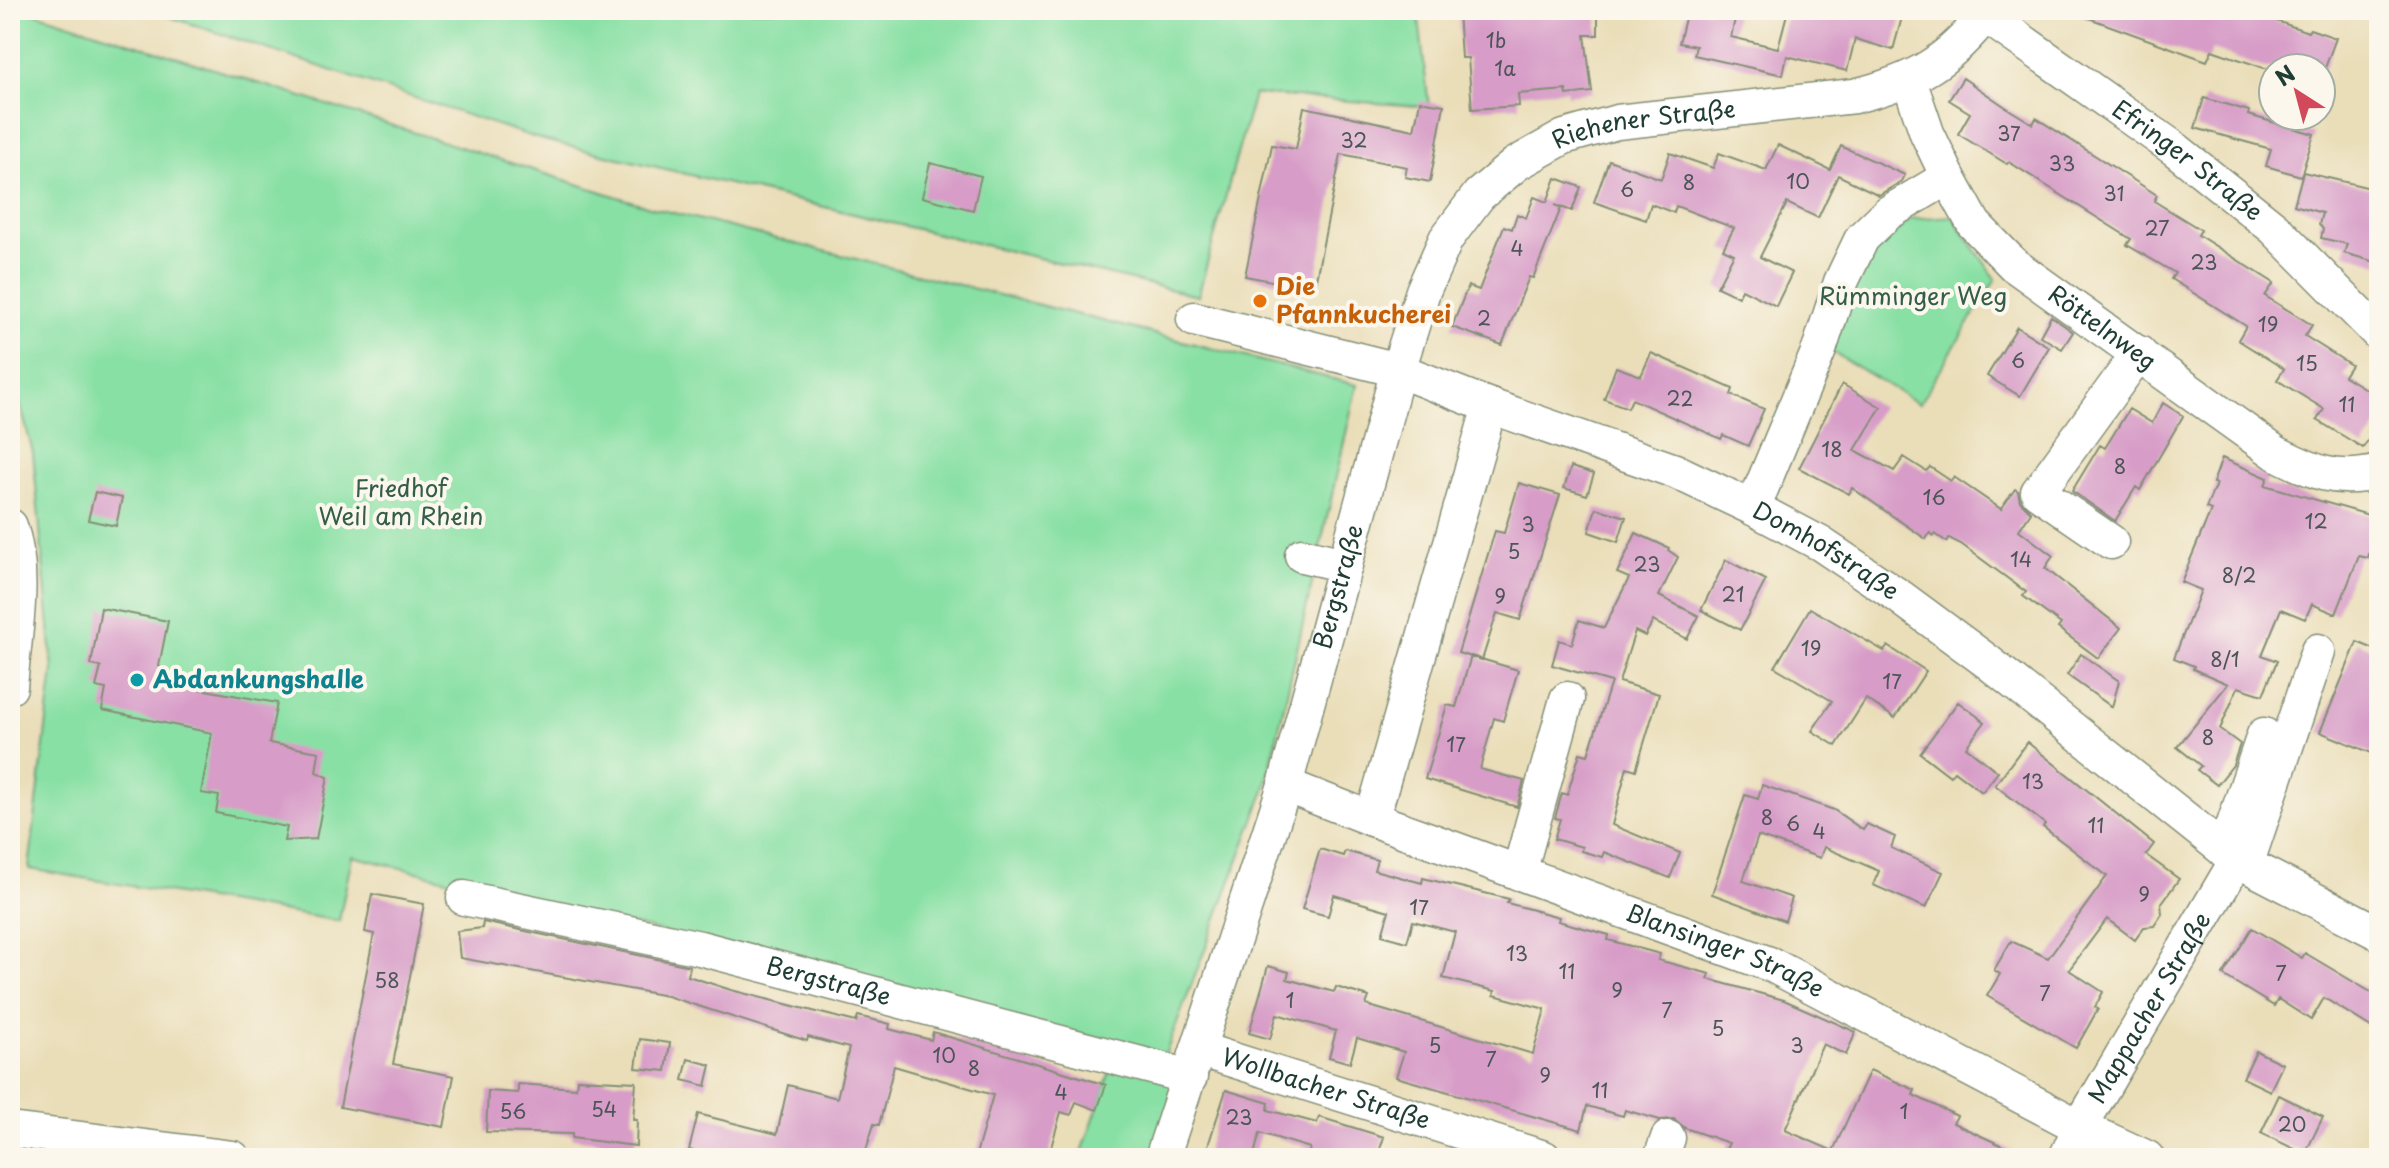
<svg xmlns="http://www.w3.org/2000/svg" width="2389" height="1168" viewBox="0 0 2389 1168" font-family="'Playpen Sans',sans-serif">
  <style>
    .green { fill: #88e0a4; stroke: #548e6c; stroke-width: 2 }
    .building { fill: #d79cc7 }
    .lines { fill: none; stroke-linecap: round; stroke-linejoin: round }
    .minor-casing { stroke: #848e76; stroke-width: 37 }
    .minor { stroke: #fff; stroke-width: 34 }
    .food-dot { fill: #e8710a; stroke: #fbf7ec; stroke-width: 3 }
    .culture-dot { fill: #0f9aa8; stroke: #fbf7ec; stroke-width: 3 }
    .labels { text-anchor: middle; stroke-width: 8; stroke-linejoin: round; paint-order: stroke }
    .number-label { font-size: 20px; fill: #4d5559 }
    .street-label { font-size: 24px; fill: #1f3d34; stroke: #fbf7ec }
    .food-label { font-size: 24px; font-weight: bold; fill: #c56008; stroke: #fbf7ec; text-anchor: start }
    .park-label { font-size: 24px; fill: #345e4a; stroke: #fbf7ec }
    .culture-label { font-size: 24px; font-weight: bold; fill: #0d838f; stroke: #fbf7ec; text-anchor: start }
  </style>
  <rect width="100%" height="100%" fill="#fbf7ec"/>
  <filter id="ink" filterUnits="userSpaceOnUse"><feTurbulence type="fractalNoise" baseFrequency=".0125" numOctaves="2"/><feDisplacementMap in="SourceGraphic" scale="16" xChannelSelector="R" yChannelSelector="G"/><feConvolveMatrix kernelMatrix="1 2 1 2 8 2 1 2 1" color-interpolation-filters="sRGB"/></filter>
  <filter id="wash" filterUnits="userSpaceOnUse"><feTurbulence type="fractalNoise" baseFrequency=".006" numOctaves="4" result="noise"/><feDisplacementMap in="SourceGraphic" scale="32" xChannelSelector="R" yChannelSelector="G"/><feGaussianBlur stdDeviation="1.8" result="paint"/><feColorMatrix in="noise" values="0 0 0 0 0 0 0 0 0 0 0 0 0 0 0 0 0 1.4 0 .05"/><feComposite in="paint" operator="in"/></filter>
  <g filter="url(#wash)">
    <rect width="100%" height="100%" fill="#eadeb9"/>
    <path class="green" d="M10,10H27L650,207L1357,385L1265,790L1165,1055L352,856L339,921L29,869L53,670L33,453L10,365Z
      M149,10H1418L1429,107L1254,94L1198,296L539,139Z
      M1952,216L1996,279L1919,404L1829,350L1863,257L1910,219Z
      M1115,1057L1190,1077L1162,1158H1080Z"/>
    <g id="blocks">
      <path class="building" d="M1458,10H1598V35H1585L1592,92L1567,95L1566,90L1518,94L1519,106L1472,109L1468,58H1461Z
        M1687,10H1737L1731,37L1778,48L1788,10H1904L1893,50L1855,39L1847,71L1787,56L1783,75L1694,55L1696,46L1679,43Z
        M2075,10H2245L2308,32L2310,29L2336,38L2325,68H2264L2212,50L2207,61L2075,13Z
        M1963,78L2010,110L2033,124L2036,118L2157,195L2154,201L2201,230L2198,235L2274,283L2265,296L2312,325L2305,336L2351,365L2344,376L2379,397V423L2363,448L2317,420L2324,409L2277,380L2284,369L2238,340L2246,326L2171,279L2175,273L2127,245L2131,239L2009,162L2007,164L1958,134L1970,113L1949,100Z
        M2204,98L2249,111L2248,115L2314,134L2301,176L2266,166L2271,149L2195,128Z
        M1420,101L1444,105L1430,182L1405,177L1407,167L1341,154L1314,289L1245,276L1272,145L1296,149L1304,107L1414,130Z
        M1778,145L1830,170L1841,146L1905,175L1902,181L1879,195L1838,175L1818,218L1787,203L1760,257L1792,273L1776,306L1742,289L1738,297L1717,287L1734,254L1723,249L1734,228L1676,206L1674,213L1651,204L1646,220L1594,202L1609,160L1661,179L1670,153L1713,168L1719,153L1766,170Z
        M930,163L981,176L973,210L922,197Z
        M2303,172L2379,190V263L2344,253L2347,244L2321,238L2323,229L2319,225L2322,213L2294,205Z
        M1556,178L1581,187L1572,211L1555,205L1561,208L1533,278L1529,277L1502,345L1452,327L1468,286L1479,290L1504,226L1512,229L1517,214L1526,218L1534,197L1547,202Z
        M2051,316L2073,332L2062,349L2040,336Z
        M2017,327L2049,347L2020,396L1987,376Z
        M1651,353L1733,389L1731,395L1764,409L1748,446L1723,435L1721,439L1632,399L1628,408L1604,399L1616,367L1641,376Z
        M1842,384L1881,407L1855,450L1894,471L1904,457L1926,471L1930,467L1951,481L1954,477L2001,509L2015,489L2018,491L2020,501L2031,512L2019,530L2053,556L2045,568L2121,628L2098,658L2058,628L2061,624L2023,596L2026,592L1961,544L1949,538L1947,542L1935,534L1934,536L1930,533L1926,539L1852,488L1849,494L1799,468Z
        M2163,403L2183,416L2140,490L2136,487L2115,521L2072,491L2100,445L2105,448L2129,409L2152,423Z
        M2222,458L2268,478L2265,485L2379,518V549L2371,547L2368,558L2359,556L2336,614L2312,604L2305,619L2281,609L2262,655L2277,661L2263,695L2238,687L2220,729L2240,744L2233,765L2217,785L2197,770L2201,766L2177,747L2228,684L2193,669L2194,666L2174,658L2201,590L2181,582L2211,510L2206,508L2216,484L2213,483Z
        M1571,467L1594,474L1587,495L1564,488Z
        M1519,483L1560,495L1520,620L1497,613L1482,660L1458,653L1495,531L1504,533Z
        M95,492L122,498L116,526L88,520Z
        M1596,508L1626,517L1618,542L1589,532Z
        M1636,533L1669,548L1668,550L1678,557L1659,596L1699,616L1687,639L1653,621L1645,636L1635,631L1619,682L1659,694L1636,770L1627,767L1612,825L1680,853L1670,878L1604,852L1602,857L1581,851L1582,847L1554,839L1560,819L1555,818L1562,793L1567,795L1580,753L1588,755L1611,682L1552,665L1559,640L1572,644L1579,620L1604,628L1629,578L1617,573Z
        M1726,560L1766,580L1740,630L1701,610Z
        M101,608L168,621L159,666L183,686L277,703L269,743L319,752L316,772L328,777L316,839L284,841L287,827L216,813L219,796L201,793L212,733L102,710L106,689L96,687L101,667L91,665Z
        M1810,608L1884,651L1888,646L1926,671L1895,718L1866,699L1836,746L1812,731L1832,701L1775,667Z
        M2357,642L2379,651V756L2320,732Z
        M2081,654L2119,681L2112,707L2067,675Z
        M1471,656L1518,670L1503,721L1494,718L1480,769L1524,781L1517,807L1425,779L1447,705L1456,707Z
        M1958,702L1985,722L1966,747L1998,772L1982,792L1954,771L1950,776L1920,753Z
        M2027,742L2154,844L2146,855L2179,879L2161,904L2162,914L2154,926L2144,927L2135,940L2107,919L2069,970L2103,992L2095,1007L2098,1009L2076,1048L1987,996L2000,974L1994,970L2011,941L2048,958L2107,876L2043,827L2045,824L1995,785Z
        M1762,785L1834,810L1863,830L1867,824L1895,837L1891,848L1943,872L1926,908L1873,885L1879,871L1824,847L1820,858L1758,836L1743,881L1792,898L1785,921L1712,894L1745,795L1758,799Z
        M1320,849L1343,856L1345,851L1377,860L1374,870L1422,883L1423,878L1509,899L1507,903L1559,917L1558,921L1609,935L1608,940L1660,954L1658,960L1710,974L1708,979L1784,1000L1856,1032L1846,1055L1823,1044L1785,1130L1833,1151L1870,1070L1915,1090L1913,1095L1957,1116L1953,1123L2029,1158H1722L1729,1143L1685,1128L1674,1119L1660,1120L1625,1110L1623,1116L1587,1106L1581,1130L1396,1077L1404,1052L1357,1038L1350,1063L1329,1057L1336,1031L1277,1014L1270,1039L1249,1033L1268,966L1289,972L1287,979L1334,992L1336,987L1369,997L1366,1005L1533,1054L1545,1009L1494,995L1495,991L1443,978L1455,932L1413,921L1407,942L1382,935L1389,911L1334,895L1328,916L1302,909Z
        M372,894L424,904L393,1064L454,1076L444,1127L340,1107L374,934L365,932Z
        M483,922L690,966L688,976L731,990L856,1022L858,1016L890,1024L889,1029L931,1040L933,1032L1106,1085L1097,1110L1076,1102L1071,1115L1061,1112L1048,1158H975L993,1095L894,1066L879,1125L874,1124L864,1157L849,1152L848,1158H721L689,1150L698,1114L777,1134L788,1085L837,1098L849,1048L808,1037L807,1041L667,996L460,958L457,931L482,928Z
        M2252,928L2302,958L2305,953L2379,997V1032L2324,998L2311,1020L2278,999L2274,1006L2223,975Z
        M640,1039L670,1043L666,1071L636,1068Z
        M2256,1051L2283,1064L2270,1091L2243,1078Z
        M688,1059L711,1065L706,1086L683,1080Z
        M577,1079L636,1082L633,1120H637L636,1146L572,1138V1134L486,1132L488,1091L518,1093V1084L576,1088Z
        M1226,1090L1269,1103L1268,1110L1317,1123L1319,1117L1384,1137L1377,1158H1307L1310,1148L1260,1133L1253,1158H1204Z
        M2279,1095L2323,1117L2305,1154L2261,1133Z"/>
    </g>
  </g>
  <g filter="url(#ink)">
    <use href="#blocks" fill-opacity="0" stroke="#848e76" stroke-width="2"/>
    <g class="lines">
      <defs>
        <g id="minor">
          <path id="s1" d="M1978,10L2175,149L2274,228L2379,334"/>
          <path id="s2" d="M1909,80L1927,133L1948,177L1974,224L2014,265L2276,453C2314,472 2336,483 2379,472"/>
          <path id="s3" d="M1194,319L1398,370L1490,406L1675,471L1753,508L1821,544L1900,597L1988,662L2237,860L2379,933"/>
          <path d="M1753,508L1819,350L1841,282L1862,238L1888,213L1948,177"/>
          <path d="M10,526C27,575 14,636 10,687"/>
          <path d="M2111,542L2038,492L2139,353"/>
          <path d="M1302,555L1345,565"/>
          <path id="s4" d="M1285,785L1372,819L1772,965L2080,1127L2147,1158"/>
          <path d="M1372,819L1490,406"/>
          <path d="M2225,851L2264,735"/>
          <path d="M2246,865L2318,651"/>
          <path d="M1519,873L1567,699"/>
          <path id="s5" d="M464,898L700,948L1190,1077"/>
          <path id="s6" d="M1198,1049L1544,1158"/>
          <path d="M10,1130L233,1158"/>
          <path id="s7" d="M1162,1158L1285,785L1398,370L1423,291L1446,239L1479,195L1516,164L1564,137L1617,122L1854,96C1916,81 1949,62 1989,10"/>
          <path d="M1661,1158L1668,1138"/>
          <path id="s8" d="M2066,1158L2080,1127L2237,860"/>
        </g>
      </defs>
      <use href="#minor" class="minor-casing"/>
      <use href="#minor" class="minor"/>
    </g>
  </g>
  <circle class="food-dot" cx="1260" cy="301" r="8"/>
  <circle class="culture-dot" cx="137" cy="680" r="8"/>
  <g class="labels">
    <g class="number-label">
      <text x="1496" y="48">1b</text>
      <text x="1505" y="76">1a</text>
      <text x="2009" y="141">37</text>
      <text x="1354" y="148">32</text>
      <text x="2062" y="171">33</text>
      <text x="1798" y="189">10</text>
      <text x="1689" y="190">8</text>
      <text x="1627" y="197">6</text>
      <text x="2114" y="201">31</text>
      <text x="2157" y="236">27</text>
      <text x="1517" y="256">4</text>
      <text x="2204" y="270">23</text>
      <text x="1484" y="326">2</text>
      <text x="2268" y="332">19</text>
      <text x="2018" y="368">6</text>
      <text x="2307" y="371">15</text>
      <text x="1680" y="406">22</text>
      <text x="2347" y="412">11</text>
      <text x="1832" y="457">18</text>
      <text x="2120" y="474">8</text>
      <text x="1934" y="505">16</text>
      <text x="2316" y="529">12</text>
      <text x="1528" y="532">3</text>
      <text x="1514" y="559">5</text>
      <text x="2021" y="567">14</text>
      <text x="1647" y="572">23</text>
      <text x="2239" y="583">8/2</text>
      <text x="1733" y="602">21</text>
      <text x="1500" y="604">9</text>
      <text x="1811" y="656">19</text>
      <text x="2225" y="667">8/1</text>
      <text x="1892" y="689">17</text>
      <text x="2208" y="745">8</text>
      <text x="1456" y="752">17</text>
      <text x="2033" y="789">13</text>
      <text x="1767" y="825">8</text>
      <text x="1793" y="831">6</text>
      <text x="2096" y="833">11</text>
      <text x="1819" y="839">4</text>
      <text x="2144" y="902">9</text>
      <text x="1419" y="915">17</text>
      <text x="1517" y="961">13</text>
      <text x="1567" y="979">11</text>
      <text x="2281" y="981">7</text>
      <text x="387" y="988">58</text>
      <text x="1617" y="998">9</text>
      <text x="2045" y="1001">7</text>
      <text x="1290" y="1008">1</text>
      <text x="1667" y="1018">7</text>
      <text x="1718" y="1036">5</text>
      <text x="1435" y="1053">5</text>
      <text x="1797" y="1053">3</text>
      <text x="944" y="1063">10</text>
      <text x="1491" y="1067">7</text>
      <text x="974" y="1076">8</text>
      <text x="1545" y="1083">9</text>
      <text x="1600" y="1098">11</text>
      <text x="1061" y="1100">4</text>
      <text x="604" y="1117">54</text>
      <text x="513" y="1119">56</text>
      <text x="1904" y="1119">1</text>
      <text x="1239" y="1125">23</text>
      <text x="2292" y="1132">20</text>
    </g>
    <g class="street-label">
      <text dy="8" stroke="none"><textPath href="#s7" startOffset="1202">Riehener Straße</textPath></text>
      <text dy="8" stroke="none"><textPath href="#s1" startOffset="258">Efringer Straße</textPath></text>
      <text dy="8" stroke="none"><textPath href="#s2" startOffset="324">Röttelnweg</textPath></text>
      <text dy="8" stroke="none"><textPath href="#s3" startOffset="676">Domhofstraße</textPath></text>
      <text dy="8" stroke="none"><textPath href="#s7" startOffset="598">Bergstraße</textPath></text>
      <text dy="8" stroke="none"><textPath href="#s4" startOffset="470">Blansinger Straße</textPath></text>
      <text dy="8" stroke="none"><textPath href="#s5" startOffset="374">Bergstraße</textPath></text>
      <text dy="8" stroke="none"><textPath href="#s8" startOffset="172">Mappacher Straße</textPath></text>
      <text dy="8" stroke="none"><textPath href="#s6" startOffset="134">Wollbacher Straße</textPath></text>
    </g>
    <g class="food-label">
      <text x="1276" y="295">Die<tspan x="1276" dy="28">Pfannkucherei</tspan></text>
    </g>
    <g class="park-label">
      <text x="1913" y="305">Rümminger Weg</text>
      <text x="401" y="497">Friedhof<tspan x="401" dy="28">Weil am Rhein</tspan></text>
    </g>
    <g class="culture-label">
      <text x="153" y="688">Abdankungshalle</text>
    </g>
  </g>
  <rect width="2389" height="1168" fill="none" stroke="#fbf7ec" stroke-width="40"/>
  <g transform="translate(2297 92) rotate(324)"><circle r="38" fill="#fbf7ec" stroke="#a3ada2" stroke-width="2"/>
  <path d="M0-6L14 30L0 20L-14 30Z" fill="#d1495b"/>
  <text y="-12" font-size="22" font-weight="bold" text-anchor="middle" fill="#1f3d34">N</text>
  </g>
</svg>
